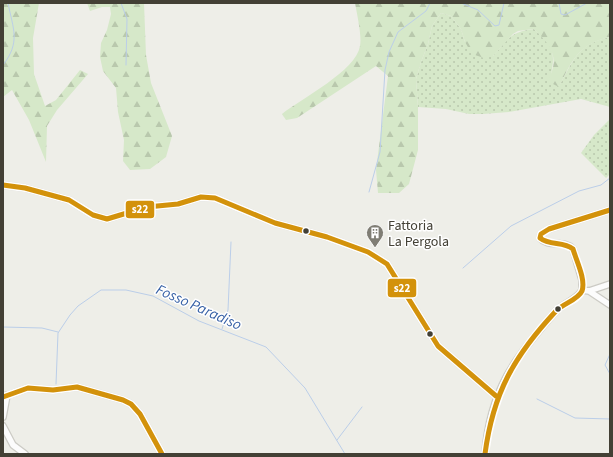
<svg xmlns="http://www.w3.org/2000/svg" width="613" height="457" viewBox="0 0 613 457" font-family="'Source Sans 3',sans-serif">
  <style>
    .grass { fill: url(#grass-dots) }
    .forest { fill: url(#forest-firs) }
    .lines { fill: none; stroke-linecap: round; stroke-linejoin: round }
    .stream { stroke: #bbcee9; stroke-width: 1 }
    .minor-casing { stroke: #cccbc5; stroke-width: 8 }
    .minor { stroke: #fcfcfc; stroke-width: 5.5 }
    .bus-1-casing { stroke: #fff; stroke-width: 8 }
    .bus-1 { stroke: #d3920b; stroke-width: 5 }
    .bus-dot { fill: #434035; stroke: #fff; stroke-width: 1.5 }
    .labels { text-anchor: middle; stroke-width: 3; stroke-linejoin: round; paint-order: stroke }
    .poi-label { font-size: 14px; fill: #434035; stroke: #fff; text-anchor: start }
    .water-label { font-size: 15px; font-style: italic; fill: #3761a6; stroke: #fff }
    .line-badge { stroke: #fff; stroke-width: 1.5 }
    .badge-label { font-size: 11px; text-anchor: middle; font-weight: bold; fill: #fff }
  </style>
  <defs>
    <pattern id="grass-dots" width="8" height="8" patternUnits="userSpaceOnUse"><rect width="8" height="8" fill="#d6e8c9"/><path d="M2 2h.1M6 6h.1" fill="none" stroke="#b9c8ad" stroke-width="1.8" stroke-linecap="round"/></pattern>
    <pattern id="forest-firs" width="22" height="20" patternUnits="userSpaceOnUse"><rect width="22" height="20" fill="#d6e8c9"/><path d="M5 1l3.5 6h-7zM16 11l3.5 6h-7z" fill="#b9c8ad"/></pattern>
  </defs>
  <rect width="100%" height="100%" fill="#eeeee8"/>
  <path class="grass" d="M441,13L451,16L461,29L465,42L493,56C509,39 509,32 534,29C552,45 556,50 551,75L559,86C574,60 577,44 610,37V107L581,99L509,112L483,114H469L446,109L418,107L416,79L421,62L428,44L432,26Z
    M610,119V174L606,178L581,153L594,135Z"/>
  <path class="forest" d="M3,3H39L33,38L34,74L45,106L56,100L80,70L88,74L57,110L47,126L46,162L29,120L12,90L3,97Z
    M87,3H144L146,55L151,83L172,136L166,157L150,169L130,170L123,161L124,140L118,112L116,88L103,71L100,57L101,43L107,30L111,14L110,7H102L90,11Z
    M355,3H610V37C579,44 572,60 559,87L547,81C561,59 551,45 534,29L518,31L513,34L493,56L484,58L472,54L465,42L461,29L451,16L441,13L432,26L428,44L421,62L416,79L418,107V150L409,184L399,193H378L376,170L388,76L376,66L297,118L286,120L282,114C302,98 356,71 360,46C362,36 357,14 355,3Z"/>
  <g class="lines">
    <path class="stream" d="M121,3L127,19L126,65
      M461,3L478,10L495,26L499,25L504,3
      M559,3L561,14L565,15L587,3
      M3,65C21,42 13,29 8,3
      M369,192L380,152L385,70L389,52L398,32L426,11L430,3
      M463,268L511,226L579,191L601,185L610,178
      M3,327L42,328L58,332
      M222,329L228,310L231,242
      M610,354L605,365L610,374
      M56,384L58,333L70,315L78,306L101,290H126L153,296L199,321L266,347L305,388L345,454
      M537,399L575,418L610,419
      M337,440L362,407"/>
    <defs>
      <path id="minor" d="M3,185L25,188L69,200L93,215L107,219L147,207L178,204L201,197L215,198L275,223L327,237L368,252L387,264L438,346L496,396
        M582,290L589,291L610,284
        M589,291L610,305
        M3,397L28,388L53,390L77,387L123,400L131,404L140,414L162,454
        M3,417L7,395
        M3,426L13,445L25,454
        M485,454C490,390 515,357 556,311C563,303 577,300 582,290V280L573,249C563,239 549,248 540,238L541,234L549,229L610,210"/>
    </defs>
    <use href="#minor" class="minor-casing"/>
    <use href="#minor" class="minor"/>
    <defs>
      <path id="bus-1" d="M3,185L25,188L69,200L93,215L107,219L147,207L178,204L201,197L215,198L275,223L327,237L368,252L387,264L438,346L496,396
        M3,397L28,388L53,390L77,387L123,400L131,404L140,414L162,454
        M485,454C493,393 514,356 556,311C562,304 578,300 582,291C586,279 576,260 573,249C563,241 550,246 540,238L541,234L549,229L610,210"/>
    </defs>
    <use href="#bus-1" class="bus-1-casing"/>
    <use href="#bus-1" class="bus-1"/>
  </g>
  <defs>
    <symbol id="building-pin" viewBox="-11 -11 22 30"><path d="M0 17L-7.5 6A9.5 9.5 0 1 1 7.5 6Z" fill="#7f7d74" stroke="#fff"/><path d="M-4-6H4V6H1V3H-1V6H-4ZM-2.5-4.3h1.7v1.8h-1.7ZM.8-4.3h1.7v1.8H.8ZM-2.5-1h1.7V.8h-1.7ZM.8-1h1.7V.8H.8Z" fill="#fff"/></symbol>
  </defs>
  <g fill-rule="evenodd">
    <use href="#building-pin" x="365" y="223" width="20" height="27"/>
  </g>
  <g class="bus-dot">
    <circle cx="306" cy="231" r="3.5"/>
    <circle cx="558" cy="309" r="3.5"/>
    <circle cx="430" cy="334" r="3.5"/>
  </g>
  <g class="labels">
    <g class="poi-label">
      <text x="388" y="230">Fattoria<tspan x="388" dy="16">La Pergola</tspan></text>
    </g>
    <g class="water-label">
      <text transform="translate(199 307) rotate(24)" y="5">Fosso Paradiso</text>
    </g>
  </g>
  <g class="line-badge">
    <rect x="125" y="200" width="30" height="19" rx="4" fill="#d3920b"/>
    <rect x="387" y="278" width="30" height="20" rx="4" fill="#d3920b"/>
  </g>
  <g class="badge-label">
    <text x="140" y="213">s22</text>
    <text x="402" y="292">s22</text>
  </g>
  <rect width="613" height="457" fill="none" stroke="#434035" stroke-width="8"/>
</svg>
